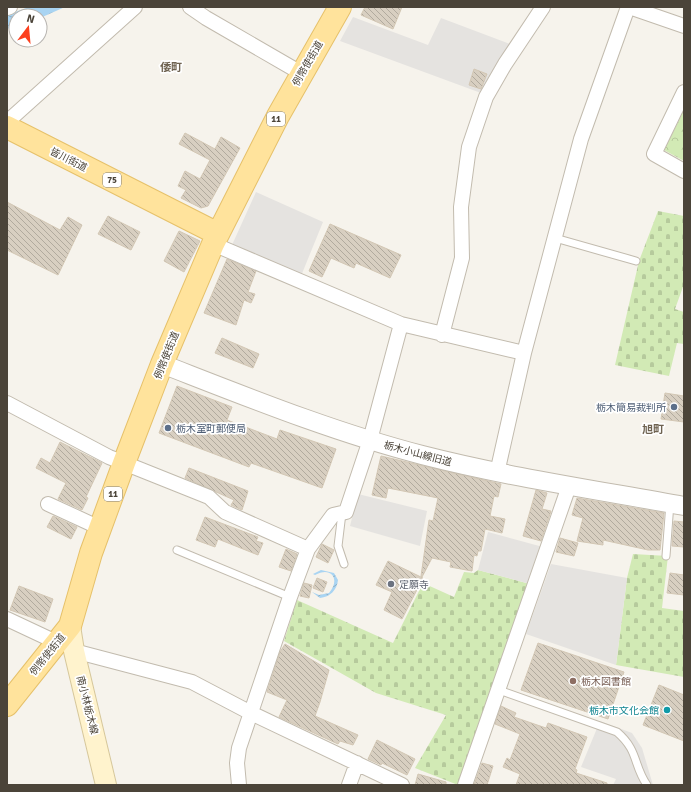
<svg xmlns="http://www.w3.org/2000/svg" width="691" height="792" viewBox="0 0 691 792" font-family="Signika,'Noto Sans JP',sans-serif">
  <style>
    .cemetery { fill: url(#cemetery-stones) }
    .park { fill: url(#park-crowns) }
    .parking { fill: #e5e3e0 }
    .water { fill: url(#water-waves) }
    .building { fill: url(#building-back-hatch); stroke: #d3c7b4 }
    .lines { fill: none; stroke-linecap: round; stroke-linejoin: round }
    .service-casing { stroke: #c2bbae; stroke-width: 9 }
    .minor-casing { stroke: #c2bbae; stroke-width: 16 }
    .tertiary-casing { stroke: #c2bbae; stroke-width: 20 }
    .secondary-casing { stroke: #d6c79b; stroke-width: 22 }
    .primary-casing { stroke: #e6c16a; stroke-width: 24 }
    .service { stroke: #fff; stroke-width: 7 }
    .minor { stroke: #fff; stroke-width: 14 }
    .tertiary { stroke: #fff; stroke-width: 18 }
    .secondary { stroke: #fff3cd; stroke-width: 20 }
    .primary { stroke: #ffe39c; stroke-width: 22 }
    .service-dot { fill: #5c6f8a; stroke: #fff; stroke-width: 1.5 }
    .worship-dot { fill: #6b7280; stroke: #fff; stroke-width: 1.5 }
    .education-dot { fill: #8d6e63; stroke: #fff; stroke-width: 1.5 }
    .culture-dot { fill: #0f9aa8; stroke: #fff; stroke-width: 1.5 }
    .labels { text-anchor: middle; stroke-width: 3.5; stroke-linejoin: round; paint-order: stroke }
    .shield { fill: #fff; stroke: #817c74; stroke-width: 1 }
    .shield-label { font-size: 9px; font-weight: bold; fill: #4b4439 }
    .street-label { font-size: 10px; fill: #4b4439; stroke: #fff }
    .service-label { font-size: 10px; fill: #4e5e75; stroke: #fff; text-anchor: end }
    .worship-label { font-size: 10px; fill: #5b616d; stroke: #fff; text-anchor: start }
    .education-label { font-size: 10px; fill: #785e54; stroke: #fff; text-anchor: start }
    .culture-label { font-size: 10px; fill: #0d838f; stroke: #fff; text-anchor: end }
    .neighbourhood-label { font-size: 11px; font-weight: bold; fill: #6e6250; stroke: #fff }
  </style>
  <defs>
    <pattern id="cemetery-stones" width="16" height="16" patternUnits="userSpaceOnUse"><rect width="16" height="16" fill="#d2eab5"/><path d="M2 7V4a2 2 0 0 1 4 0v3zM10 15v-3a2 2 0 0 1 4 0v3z" fill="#b6ca9c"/></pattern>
    <pattern id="park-crowns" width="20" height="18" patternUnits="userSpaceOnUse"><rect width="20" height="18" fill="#d2eab5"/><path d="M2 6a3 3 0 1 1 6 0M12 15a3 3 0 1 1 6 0" fill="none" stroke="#b6ca9c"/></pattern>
    <pattern id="water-waves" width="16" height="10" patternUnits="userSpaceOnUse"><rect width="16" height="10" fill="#a9d4f2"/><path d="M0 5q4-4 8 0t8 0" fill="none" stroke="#8caec5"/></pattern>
    <pattern id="building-back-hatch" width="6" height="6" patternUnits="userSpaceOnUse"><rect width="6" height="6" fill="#d8cfc1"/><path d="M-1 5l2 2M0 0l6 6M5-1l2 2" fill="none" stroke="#b1aa9e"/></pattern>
  </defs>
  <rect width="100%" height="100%" fill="#f6f3ec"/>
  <path class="cemetery" d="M658,211L684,216V284L675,309L684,312V344L677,343L669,376L615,365L639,261Z
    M633,554L668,556L662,608L684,611V677L616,665L627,578Z
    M478,570L530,584L459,785H458L415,768L446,715L376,693L284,641L297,600L393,643L423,583L454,597L464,572L474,573Z"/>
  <path class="park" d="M684,110V161L664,150Z"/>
  <path class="parking" d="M353,17L428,45L441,18L513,45L481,93L340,41Z
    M256,192L323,222L301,276L232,245Z
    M358,494L427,511L420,546L350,526Z
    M488,532L543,547L530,584L478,570Z
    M551,564L627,578L616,665L526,634Z
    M600,721L632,733L642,748L653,785H613L616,779L581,767Z"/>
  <path class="water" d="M29,7H65L40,18V16H16V26L7,29V15Z
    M321,570L334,573L338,580C337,590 330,597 320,598L312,592L319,595L329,593C341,579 331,566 315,575L313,574Z"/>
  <path class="building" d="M365,7H402L393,29L361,15Z
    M474,69L487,74L481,89L469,85Z
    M185,133L215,149L221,137L240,148L208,206L201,208L181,198L186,190L178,186L185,171L200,179L210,160L179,144Z
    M7,202L60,230L68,217L82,225L58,275L7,250Z
    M108,216L140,232L131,250L98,234Z
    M330,224L401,255L390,278L356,263L354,268L331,258L322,277L309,271Z
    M179,231L200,241L184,272L164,261Z
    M227,259L256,271L248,292L255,294L251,303L244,300L236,325L204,313Z
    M222,338L259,354L253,368L215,353Z
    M177,386L232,407L227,420L277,439L280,430L336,449L322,488L251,463L249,467L159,433Z
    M665,393L684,396V422L661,419Z
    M60,442L102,463L86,497L88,498L82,510L58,499L66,483L36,468L41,458L50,463Z
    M381,456L501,484L498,497L494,496L490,516L505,519L502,533L485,529L481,551H478L477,556L474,555L472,571L450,567L451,562L432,558L422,577L421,576L429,520L433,521L438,498L388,488L386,498L372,495Z
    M189,468L248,491L242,510L231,505L234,500L185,478Z
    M536,490L547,493L542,509L551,511L541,541L523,536Z
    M577,498L664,513L660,550H648L603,540V545L577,541L583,518L572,515Z
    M53,516L77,527L71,539L47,527Z
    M205,517L258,537L256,541L263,543L258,555L218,539L215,547L196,540Z
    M674,521L684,522V547L672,546Z
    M560,538L578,543L574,556L556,552Z
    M322,544L334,550L328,563L316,557Z
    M286,549L297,554L291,571L279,567Z
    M388,561L423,578L402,619L384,610L392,592L376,585Z
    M670,573L684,575V595L667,593Z
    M317,578L327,582L323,592L313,588Z
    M304,583L312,585L309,598L300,596Z
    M19,586L53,599L45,622L10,610Z
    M538,643L624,672L608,719L521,690Z
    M285,644L329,670L320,702L315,716L358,735L353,745L340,741L338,744L279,717L287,700L267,692L280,652Z
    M659,685L684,695V741L643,725Z
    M501,706L516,713L514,717L546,728L548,723L587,737L575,769L577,770L576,773L607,783V785H516L520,774L503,767L507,758L510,760L520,734L495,724Z
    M377,740L415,759L407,775L382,763L381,765L368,759Z
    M482,763L493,766L487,785H474Z
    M418,774L446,782V785H415Z"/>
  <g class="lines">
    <defs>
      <path id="service" d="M555,238L636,261
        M342,513L338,546L344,564
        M177,550L290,597
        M666,556L670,503
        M499,690L617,732C639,751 633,765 647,785"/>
      <path id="minor" d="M190,7L206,18L301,73
        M629,7L684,26
        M7,8L10,7
        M684,92L654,154L684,171
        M7,122L135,7
        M213,244L401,324L524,353
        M442,335L462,258L461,207L469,147L486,97L505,64L543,7
        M7,403L109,457L209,497L225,512L308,549
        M497,473L524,353L581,139L628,7
        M48,504L100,528
        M7,619L56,642
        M74,651L192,682L251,713L402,785
        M239,785L237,763L239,748L290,597L308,549L333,515L346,512L370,440L401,324
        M349,785L357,763
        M465,785L569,486"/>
      <path id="tertiary" d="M162,364C247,397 333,432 422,455C508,477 596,490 684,506"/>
      <path id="secondary" d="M70,626L74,651L106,785"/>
      <path id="primary" d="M7,127L218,234
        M7,705L70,626L91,553L124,463L162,364L213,244L278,116L340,7"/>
    </defs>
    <use href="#service" class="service-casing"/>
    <use href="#minor" class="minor-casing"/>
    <use href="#tertiary" class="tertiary-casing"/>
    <use href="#secondary" class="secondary-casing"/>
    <use href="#primary" class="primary-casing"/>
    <use href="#service" class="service"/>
    <use href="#minor" class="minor"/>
    <use href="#tertiary" class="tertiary"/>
    <use href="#secondary" class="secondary"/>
    <use href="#primary" class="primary"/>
  </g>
  <g class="service-dot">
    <circle cx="674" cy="407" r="4"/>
    <circle cx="168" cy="428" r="4"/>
  </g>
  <circle class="worship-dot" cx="391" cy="584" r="4"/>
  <circle class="education-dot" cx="573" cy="681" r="4"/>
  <circle class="culture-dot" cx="667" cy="710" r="4"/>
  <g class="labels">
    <g class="shield">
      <rect x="267" y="112" width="18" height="14" rx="3"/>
      <rect x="103" y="173" width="18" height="14" rx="3"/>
      <rect x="104" y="487" width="18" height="14" rx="3"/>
    </g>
    <g class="shield-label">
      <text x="276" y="122">11</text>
      <text x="112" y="183">75</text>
      <text x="113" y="497">11</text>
    </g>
    <g class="street-label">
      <text transform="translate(307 63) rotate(-60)" y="4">例幣使街道</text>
      <text transform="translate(69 159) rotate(27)" y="4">皆川街道</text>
      <text transform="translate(166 355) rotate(-68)" y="4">例幣使街道</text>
      <text transform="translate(418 453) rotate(15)" y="4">栃木小山線旧道</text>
      <text transform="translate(47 654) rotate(-51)" y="4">例幣使街道</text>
      <text transform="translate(88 705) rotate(76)" y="4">南小林栃木線</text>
    </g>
    <g class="service-label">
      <text x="666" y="411">栃木簡易裁判所</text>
      <text x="176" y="432" text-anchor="start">栃木室町郵便局</text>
    </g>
    <g class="worship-label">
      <text x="399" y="588">定願寺</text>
    </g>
    <g class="education-label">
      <text x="581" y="685">栃木図書館</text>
    </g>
    <g class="culture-label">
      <text x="659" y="714">栃木市文化会館</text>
    </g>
    <g class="neighbourhood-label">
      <text x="171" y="71">倭町</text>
      <text x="653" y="433">旭町</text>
    </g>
  </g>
  <rect width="691" height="792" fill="none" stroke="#4b4439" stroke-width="16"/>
  <g transform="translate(28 28) rotate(16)"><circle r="19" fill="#ffffff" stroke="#b7b4b0"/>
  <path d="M0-3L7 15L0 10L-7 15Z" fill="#fc3f1d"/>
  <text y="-6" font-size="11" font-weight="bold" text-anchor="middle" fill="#4b4439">N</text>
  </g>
</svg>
